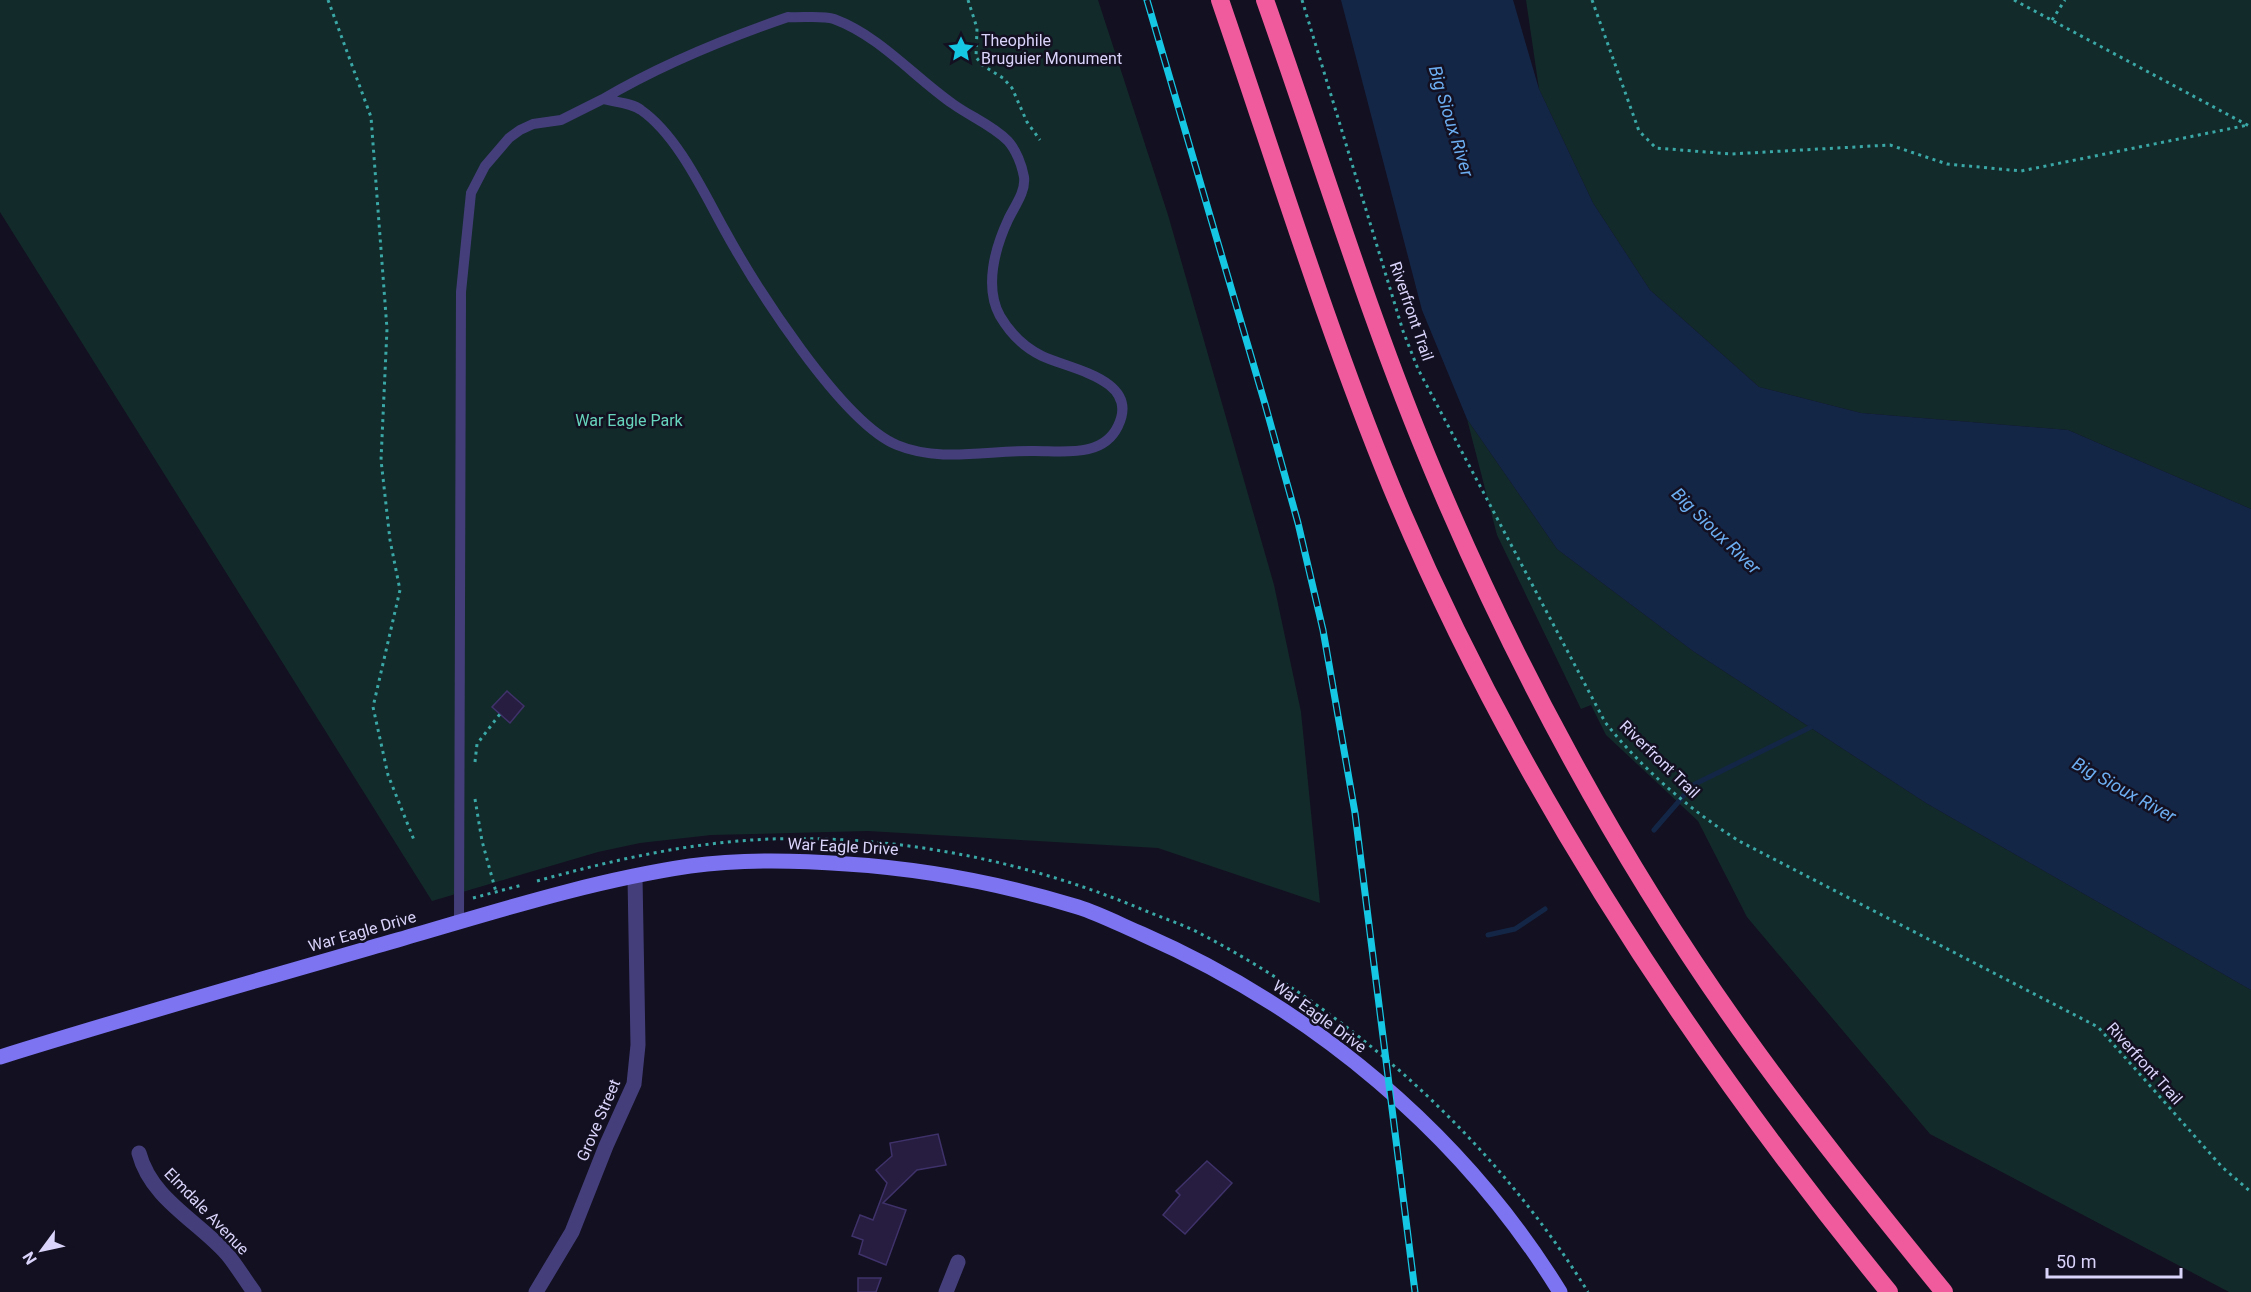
<svg xmlns="http://www.w3.org/2000/svg" width="2251" height="1292" viewBox="0 0 2251 1292" font-family="Roboto,sans-serif">
  <style>
    .green { fill: #132a2a }
    .water { fill: #142646 }
    .lines { fill: none; stroke-linecap: round; stroke-linejoin: round }
    .stream { stroke: #142646; stroke-width: 5 }
    .building { fill: #261d40; stroke: #3f326a; stroke-width: 1.5 }
    .path { stroke: #3aa8a6; stroke-width: 3; stroke-dasharray: 3 4.5; stroke-linecap: butt }
    .service { stroke: #443f7b; stroke-width: 10 }
    .minor { stroke: #443f7b; stroke-width: 15 }
    .secondary { stroke: #7c74f1; stroke-width: 15 }
    .motorway { stroke: #ef5b9c; stroke-width: 18 }
    .rail-casing { stroke: #16c7e4; stroke-width: 7 }
    .rail { stroke: #131021; stroke-width: 4.5; stroke-dasharray: 14; stroke-linecap: butt }
    .labels { text-anchor: middle; stroke-width: 5; stroke-linejoin: round; paint-order: stroke }
    .poi-label { font-size: 16px; fill: #dad4fb; stroke: #131021; text-anchor: start }
    .street-label { font-size: 16px; fill: #dad4fb; stroke: #131021 }
    .park-label { font-size: 16px; fill: #67d4bd; stroke: #131021 }
    .water-label { font-size: 18px; font-style: italic; fill: #6caef1; stroke: #131021 }
  </style>
  <rect width="100%" height="100%" fill="#131021"/>
  <path class="green" d="M0,0H1098L1168,215L1274,585L1301,712L1320,903L1158,848L868,831L711,835L640,843L598,852L432,901L0,212Z
    M1526,0H2251V509L2068,430L1861,413L1759,387L1650,290L1593,203L1539,89Z
    M1467,419L1557,549L1693,651L1926,803L2251,990V1292H2229L1930,1134L1747,917L1698,821L1606,735L1591,705L1581,709L1497,535Z"/>
  <path class="water" d="M1341,0H1513L1539,89L1593,203L1650,290L1759,387L1861,413L2068,430L2251,509V990L1926,803L1693,651L1557,549L1467,419L1422,310Z"/>
  <g class="lines">
    <path class="stream" d="M1654,830L1693,785L1811,727
      M1488,935L1515,929L1545,909"/>
  </g>
  <path class="building" d="M507,691L524,706L510,723L492,707Z
    M938,1134L946,1165L917,1170L883,1203L906,1210L886,1265L859,1254L863,1240L852,1236L860,1215L873,1220L887,1183L876,1170L892,1156L890,1143Z
    M1207,1161L1232,1183L1185,1234L1163,1215L1180,1195L1176,1191Z
    M858,1278H881L876,1292H858Z"/>
  <g class="lines">
    <path class="path" d="M328,0L371,117L387,329L381,460L390,540L400,590L373,707L388,775L414,840
      M968,0L977,28L976,57L982,65L1003,78L1012,88L1027,122L1040,140
      M1302,0L1403,331L1418,369L1605,722C1641,768 1690,810 1739,841L2098,1027L2222,1167L2251,1192
      M1592,0L1639,131L1656,148L1731,154L1890,145L1947,164L2021,171L2248,125
      M2014,0L2251,127
      M2052,20L2065,0
      M475,762L477,744L500,714
      M475,799L482,841L496,892
      M537,881C613,860 691,842 771,839C900,835 1028,861 1146,911C1165,919 1185,925 1203,935C1357,1016 1496,1143 1588,1292
      M473,898L522,885"/>
    <path class="service" d="M788,17C802,18 822,15 834,19C880,36 914,77 953,104C971,117 992,125 1008,141C1016,150 1022,165 1024,177C1026,192 1014,207 1008,220C995,248 984,287 1000,316C1010,333 1023,347 1042,356C1069,369 1141,379 1118,426C1103,458 1063,451 1035,451C989,450 940,463 897,445C841,422 754,284 724,229C703,191 677,135 641,110C632,103 615,102 603,99C662,64 724,39 788,17Z
      M459,922L461,292L471,193L485,166L509,138L520,130L533,124L561,120L603,99"/>
    <path class="minor" d="M139,1153C151,1199 198,1221 227,1254C237,1266 245,1280 254,1292
      M536,1292L572,1232L606,1146L634,1084L638,1045L635,877
      M946,1292L958,1262"/>
    <path class="secondary" d="M0,1057C131,1016 262,979 394,941C491,913 589,881 690,866C741,859 795,860 847,864C925,869 1003,884 1078,907C1100,914 1121,925 1142,934C1313,1009 1462,1133 1560,1292"/>
    <path class="motorway" d="M1220,0C1276,163 1326,327 1391,486C1513,780 1689,1047 1889,1292
      M1265,0C1321,158 1369,319 1434,473C1515,666 1619,859 1740,1029C1804,1119 1874,1206 1944,1292"/>
    <defs>
      <path id="rail" d="M1147,0L1265,404L1298,523L1323,630L1355,813L1415,1292"/>
    </defs>
    <use href="#rail" class="rail-casing"/>
    <use href="#rail" class="rail"/>
  </g>
  <defs>
    <symbol id="sight-bare" viewBox="-9 -9 18 18"><path d="M0-6L1.8-2.2L6-1.7L2.9 1.2L3.7 5.4L0 3.3L-3.7 5.4L-2.9 1.2L-6-1.7L-1.8-2.2Z" fill="#16c7e4" stroke="#131021" stroke-width="2.5" paint-order="stroke"/></symbol>
  </defs>
  <g fill-rule="evenodd">
    <use href="#sight-bare" x="942" y="30" width="38" height="38"/>
  </g>
  <g class="labels">
    <g class="poi-label">
      <text x="981" y="46">Theophile<tspan x="981" dy="18">Bruguier Monument</tspan></text>
    </g>
    <g class="street-label">
      <text transform="translate(1412 311) rotate(71)" y="6">Riverfront Trail</text>
      <text transform="translate(1660 759) rotate(44)" y="6">Riverfront Trail</text>
      <text transform="translate(843 846) rotate(3)" y="6">War Eagle Drive</text>
      <text transform="translate(362 931) rotate(-16)" y="6">War Eagle Drive</text>
      <text transform="translate(1320 1016) rotate(36)" y="6">War Eagle Drive</text>
      <text transform="translate(2145 1063) rotate(48)" y="6">Riverfront Trail</text>
      <text transform="translate(598 1120) rotate(-67)" y="6">Grove Street</text>
      <text transform="translate(207 1211) rotate(46)" y="6">Elmdale Avenue</text>
    </g>
    <g class="park-label">
      <text x="629" y="426">War Eagle Park</text>
    </g>
    <g class="water-label">
      <text transform="translate(1451 121) rotate(73)" y="6">Big Sioux River</text>
      <text transform="translate(1716 531) rotate(44)" y="6">Big Sioux River</text>
      <text transform="translate(2124 790) rotate(29)" y="6">Big Sioux River</text>
    </g>
  </g>
  <g transform="translate(42 1250) rotate(237)" stroke="#131021" stroke-width="4.5" paint-order="stroke">
  <path d="M0-4.5L10 22L0 15L-10 22Z" fill="#dad4fb"/>
  <text y="-9" font-size="16" font-weight="bold" text-anchor="middle" fill="#dad4fb">N</text>
  </g>
  <path d="M2047 1268v9h134v-9" fill="none" stroke="#dad4fb" stroke-width="3"/>
  <text x="2056" y="1268" font-size="18" fill="#dad4fb" stroke="#131021" stroke-width="4.5" paint-order="stroke">50 m</text>
</svg>
